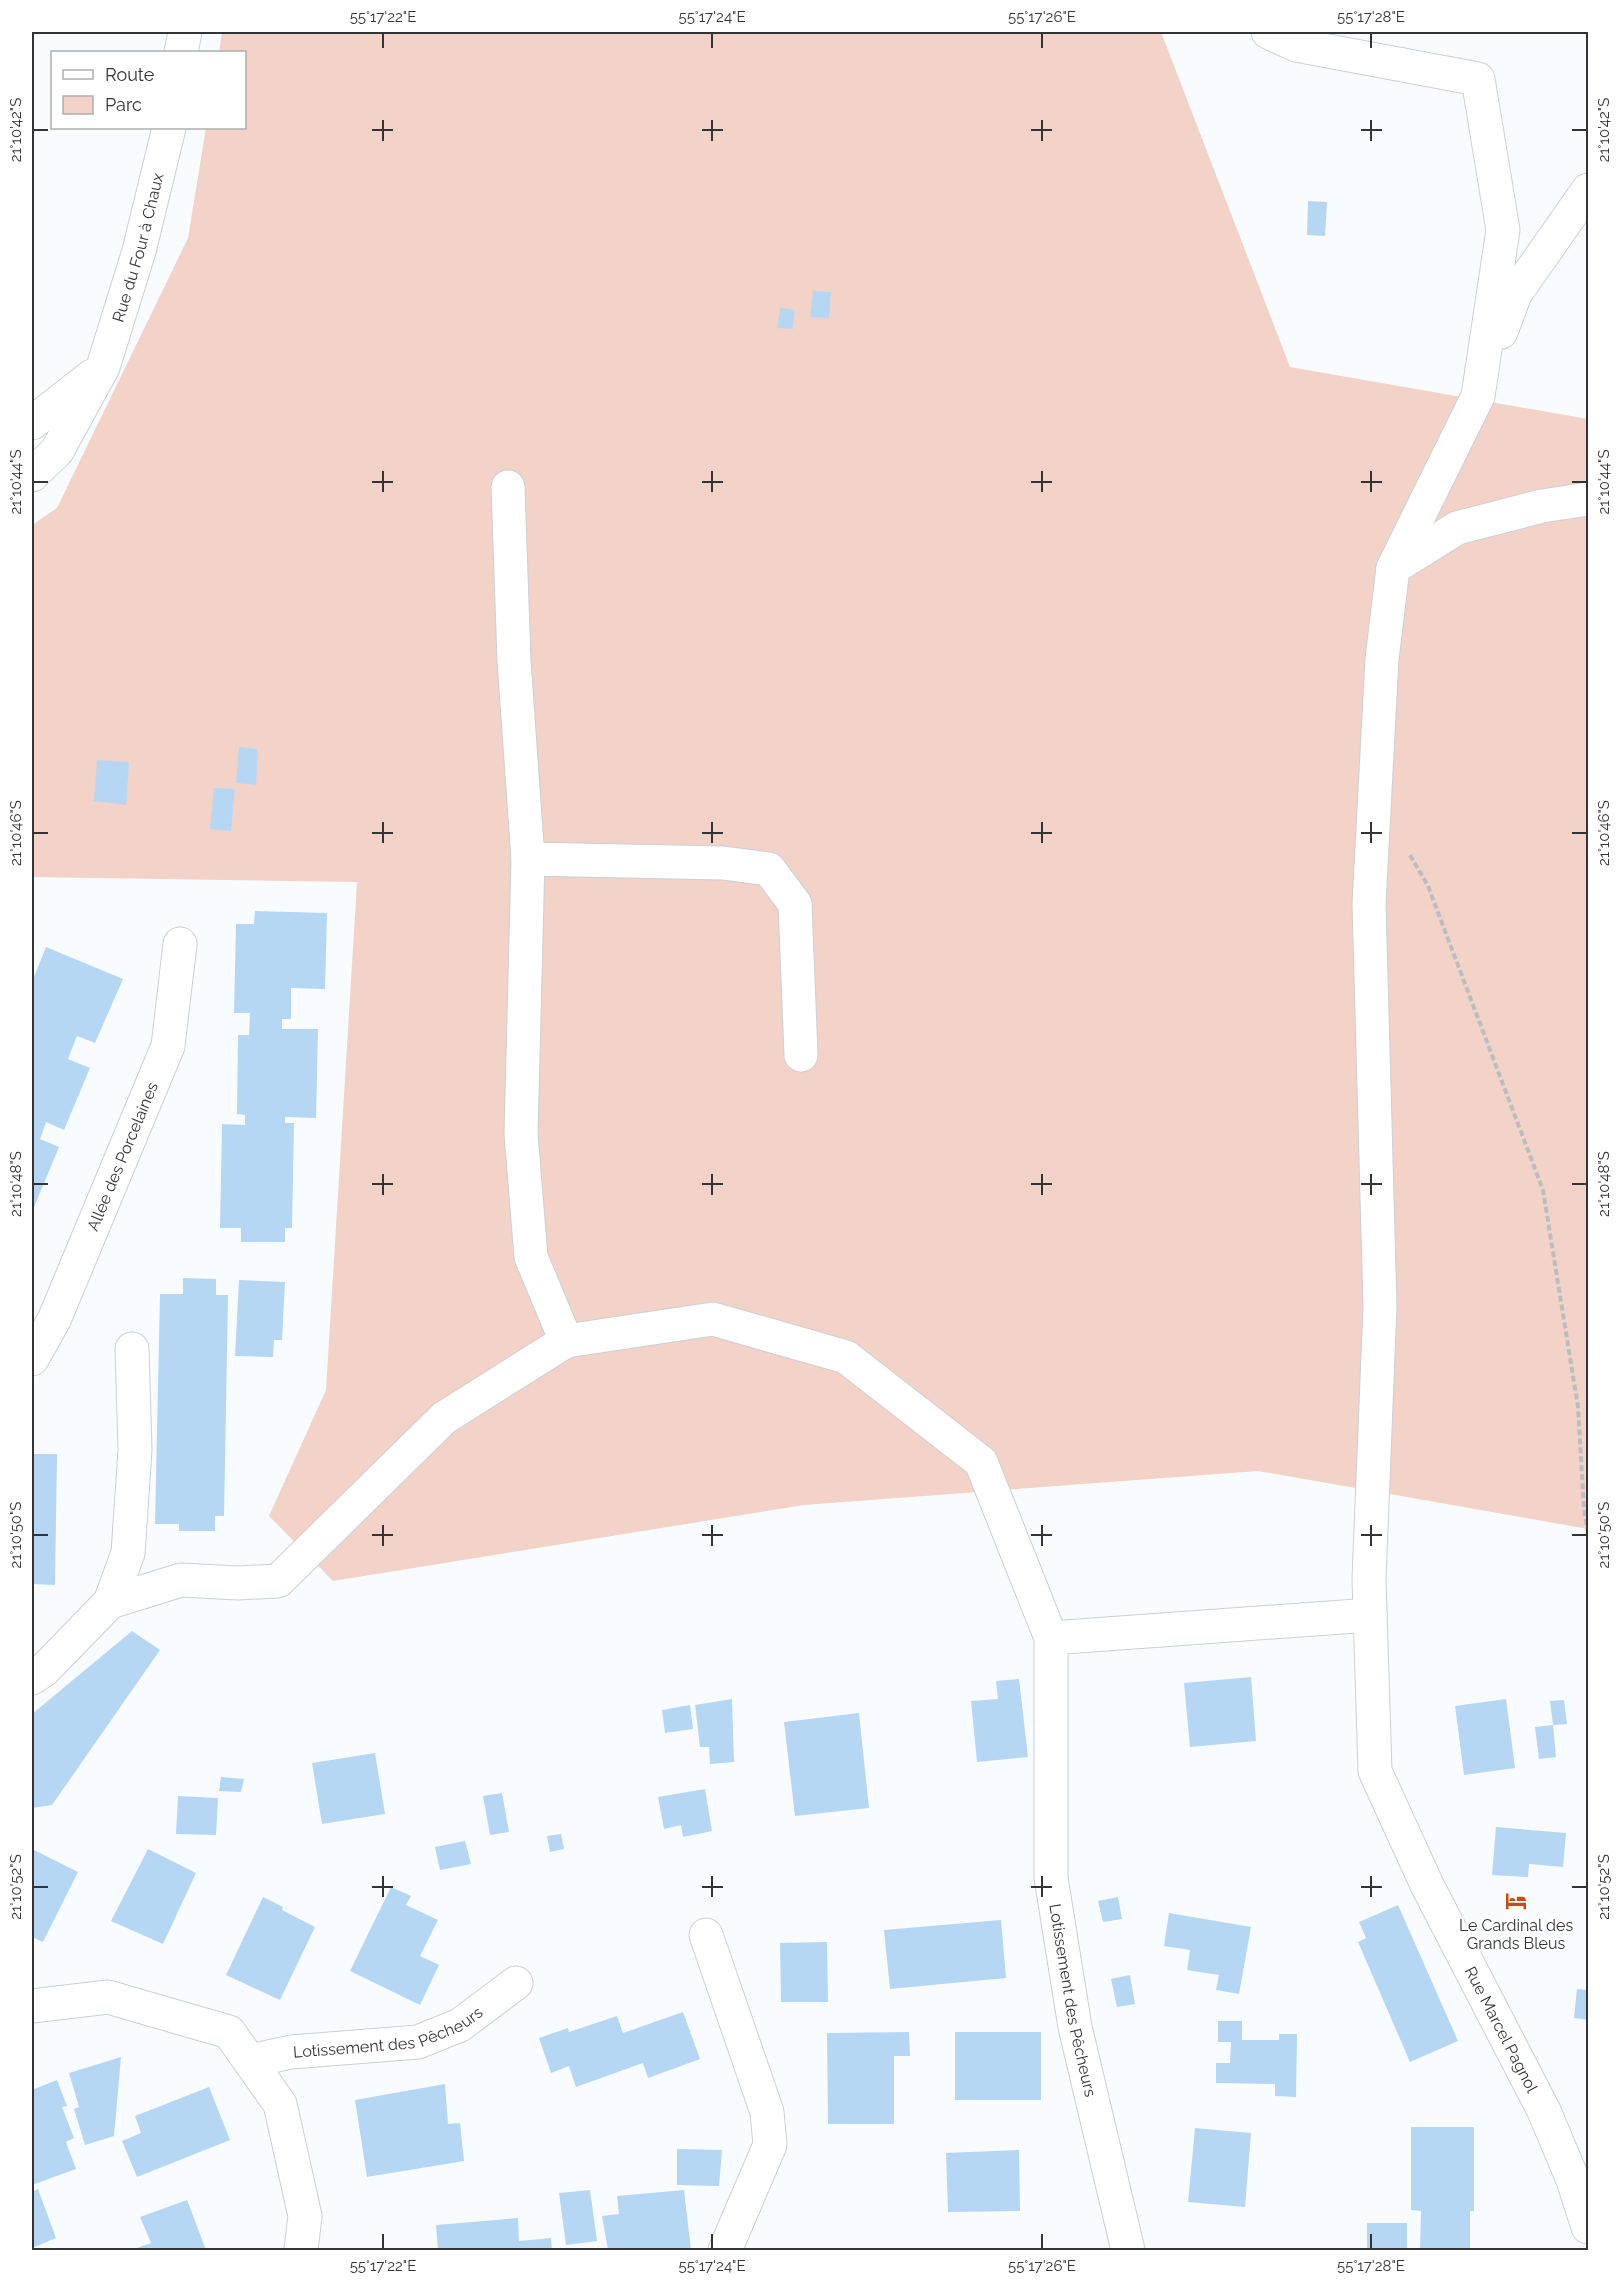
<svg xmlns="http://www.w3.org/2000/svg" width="1620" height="2282" viewBox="0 0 1620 2282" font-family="Raleway,sans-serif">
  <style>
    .green { fill: #f3d3c8 }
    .building { fill: #b6d7f4 }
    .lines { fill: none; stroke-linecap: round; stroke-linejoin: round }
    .street-casing { stroke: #cbd0d4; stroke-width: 35 }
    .secondary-casing { stroke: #cbd0d4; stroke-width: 35 }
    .path { stroke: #babec0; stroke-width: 4; stroke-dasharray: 6 3; stroke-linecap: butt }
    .street { stroke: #fff; stroke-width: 33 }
    .secondary { stroke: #fff; stroke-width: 33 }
    .ticks { fill: none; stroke: #323435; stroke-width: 2 }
    .labels { text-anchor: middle; stroke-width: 5; stroke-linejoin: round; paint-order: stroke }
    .street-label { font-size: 16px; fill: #323435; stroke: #fff }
    .poi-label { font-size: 16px; fill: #323435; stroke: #fff }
    .neatline { fill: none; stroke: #323435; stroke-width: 2 }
    .ticks-label { font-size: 15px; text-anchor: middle; fill: #323435 }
  </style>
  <rect width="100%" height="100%" fill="#f8fcff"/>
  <path class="green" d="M222,32H1161L1290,367L1588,419V1529L1258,1471L804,1505L333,1581L269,1516L326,1390L357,882L32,877V525L57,508L188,238L206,128H244V52H219Z"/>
  <path class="building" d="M1308,201L1327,202L1325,236L1307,235Z
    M813,291L831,292L829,318L810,317Z
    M780,308L795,310L793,329L777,328Z
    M239,747L258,749L256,785L236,783Z
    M97,760L129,762L126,805L94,801Z
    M214,788L235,789L231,831L210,829Z
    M255,911L327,913L325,989L291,988V1019H282V1029H318L316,1118L285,1117V1123H294L292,1228H285V1242H241V1228H220L222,1124L245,1125V1115L237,1114L238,1035H249L250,1013H234L236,924H254Z
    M46,947L123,979L95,1043L77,1036L68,1059L90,1068L64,1130L46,1122L40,1139L59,1147L32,1212V982Z
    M183,1278L216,1279V1295H228L224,1516H215V1531H179V1524H155L160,1294H183Z
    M239,1280L285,1282L282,1340H274L273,1357L235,1356Z
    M32,1454H57L55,1585L32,1584Z
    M132,1631L160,1650L52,1805L32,1808V1714Z
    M1251,1677L1256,1741L1190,1747L1184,1683Z
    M1019,1679L1028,1757L977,1762L971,1701L998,1699L996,1681Z
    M732,1699L734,1762L710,1764L709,1747H700L695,1705Z
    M1506,1699L1515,1768L1464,1775L1455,1706Z
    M1564,1700L1567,1724L1553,1725L1550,1701Z
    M690,1705L693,1729L665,1733L662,1710Z
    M859,1713L869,1808L795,1816L784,1722Z
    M1553,1725L1556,1757L1539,1759L1535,1727Z
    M375,1753L385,1814L322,1824L312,1763Z
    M221,1777L244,1779L241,1792L219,1791Z
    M705,1789L712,1831L683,1837L681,1825L664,1829L658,1797Z
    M502,1793L509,1832L490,1835L483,1796Z
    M178,1796L218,1798L216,1835L176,1834Z
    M1496,1827L1566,1833L1563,1867L1529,1864L1528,1877L1492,1875Z
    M561,1834L564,1849L550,1852L547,1836Z
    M465,1841L471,1864L440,1870L435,1847Z
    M32,1849L78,1872L43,1942L32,1937Z
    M148,1849L196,1873L163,1944L111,1921Z
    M391,1887L411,1896L406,1905L438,1920L420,1956L439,1965L420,2005L350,1971Z
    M263,1897L283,1907L282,1910L315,1927L280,2000L226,1975Z
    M1118,1897L1122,1919L1103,1922L1098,1901Z
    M1398,1905L1458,2041L1410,2062L1358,1942L1366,1938L1359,1922Z
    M1169,1913L1251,1927L1239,1994L1216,1990L1219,1975L1187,1970L1190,1950L1164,1946Z
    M1001,1920L1006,1978L890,1989L884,1930Z
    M827,1942L828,2002H781L780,1943Z
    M1130,1975L1135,2004L1117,2007L1111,1979Z
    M1577,1989L1588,1990V2020L1574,2018Z
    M683,2012L700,2059L648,2078L643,2063L576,2087L569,2066L551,2073L539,2038L568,2028L569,2032L617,2016L623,2033Z
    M1218,2021H1242V2040H1279V2034H1297L1296,2097L1275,2096V2084L1216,2083V2063H1230L1231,2042H1218Z
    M909,2032L910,2056H894V2124H828L827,2033Z
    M955,2032H1041V2100H955Z
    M121,2057L114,2136L85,2145L74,2109L79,2107L69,2073Z
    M57,2080L67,2106L62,2107L74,2138L66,2142L76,2169L32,2185V2090Z
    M445,2084L448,2124L460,2123L464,2161L367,2177L355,2100Z
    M209,2087L230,2140L137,2177L122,2141L141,2133L135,2116Z
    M1411,2127H1474V2211H1470V2250H1420L1421,2211L1411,2210Z
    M1195,2128L1251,2133L1245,2207L1188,2202Z
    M677,2149L722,2150L719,2186L677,2185Z
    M1019,2150L1020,2211L948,2212L946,2153Z
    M38,2189L56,2238L32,2248V2192Z
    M590,2190L597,2241L566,2245L559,2193Z
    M684,2190L691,2250H608L602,2216L619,2214L617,2196Z
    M187,2200L206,2250H131L151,2243L140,2217Z
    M518,2218L519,2241L551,2238L552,2250H438L436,2225Z
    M1367,2223H1407V2250H1367Z"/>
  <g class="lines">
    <defs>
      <g id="street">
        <path d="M1268,32L1296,45L1478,79L1503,230L1478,396L1393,568"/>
        <path d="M1501,332L1515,294L1588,190"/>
        <path d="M508,487L514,661L528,859L521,1134L531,1257L566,1341"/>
        <path id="s1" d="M1588,499L1542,506L1457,528L1393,568L1382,659L1369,904L1380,1306L1369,1579L1375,1771L1427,1885L1544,2111L1573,2180L1588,2227"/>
        <path d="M528,859L723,863L769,869L795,904L801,1055"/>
        <path id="s2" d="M32,1359L54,1320L168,1046L180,944"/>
        <path id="s3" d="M110,1602L181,1580L238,1583L278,1581L444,1418L566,1341L713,1319L846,1357L981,1462L1051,1638V1878L1075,2027L1128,2250"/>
        <path d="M1051,1638L1370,1615"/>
        <path d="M32,1678L44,1670L110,1602L128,1553L135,1450L132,1349"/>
        <path d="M706,1935L767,2112L770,2145L725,2250"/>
        <path d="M32,2006L108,1997L229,2032L280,2104L305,2216L301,2250"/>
        <path id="s4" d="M250,2061L291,2052L418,2042L460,2025L516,1983"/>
      </g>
      <g id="secondary">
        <path d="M181,52L185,32"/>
        <path d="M32,423L92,376"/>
        <path id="s5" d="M32,475L57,451L103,367L139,251L169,128"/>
      </g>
    </defs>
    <use href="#street" class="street-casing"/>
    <use href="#secondary" class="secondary-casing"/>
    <path class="path" d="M1410,855L1428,886L1543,1190L1578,1407L1584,1509L1588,1533"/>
    <use href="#street" class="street"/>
    <use href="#secondary" class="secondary"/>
  </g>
  <path class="ticks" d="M383,33V48M712,33V48M1042,33V48M1371,33V48M383,120V141M712,120V141M1042,120V141M1371,120V141M33,130H48M372,130H393M702,130H723M1031,130H1052M1361,130H1382M1572,130H1587M383,471V492M712,471V492M1042,471V492M1371,471V492M33,482H48M372,482H393M702,482H723M1031,482H1052M1361,482H1382M1572,482H1587M383,822V843M712,822V843M1042,822V843M1371,822V843M33,833H48M372,833H393M702,833H723M1031,833H1052M1361,833H1382M1572,833H1587M383,1174V1195M712,1174V1195M1042,1174V1195M1371,1174V1195M33,1184H48M372,1184H393M702,1184H723M1031,1184H1052M1361,1184H1382M1572,1184H1587M383,1525V1546M712,1525V1546M1042,1525V1546M1371,1525V1546M33,1535H48M372,1535H393M702,1535H723M1031,1535H1052M1361,1535H1382M1572,1535H1587M383,1876V1897M712,1876V1897M1042,1876V1897M1371,1876V1897M33,1887H48M372,1887H393M702,1887H723M1031,1887H1052M1361,1887H1382M1572,1887H1587M383,2234V2249M712,2234V2249M1042,2234V2249M1371,2234V2249"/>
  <defs>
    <symbol id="hotel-bare" viewBox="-9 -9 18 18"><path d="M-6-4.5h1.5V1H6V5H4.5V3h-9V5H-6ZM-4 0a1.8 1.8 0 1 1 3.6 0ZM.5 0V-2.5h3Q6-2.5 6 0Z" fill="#ce480b" stroke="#fff" stroke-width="2.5" paint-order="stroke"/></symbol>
  </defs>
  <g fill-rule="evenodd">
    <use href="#hotel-bare" x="1501" y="1886" width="30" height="30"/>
  </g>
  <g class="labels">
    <g class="street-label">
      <text dy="6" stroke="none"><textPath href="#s5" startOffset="255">Rue du Four à Chaux</textPath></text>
      <text dy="6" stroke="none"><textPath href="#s2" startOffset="222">Allée des Porcelaines</textPath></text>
      <text dy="6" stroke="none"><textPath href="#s3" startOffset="1560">Lotissement des Pêcheurs</textPath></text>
      <text dy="6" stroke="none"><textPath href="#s4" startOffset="142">Lotissement des Pêcheurs</textPath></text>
      <text dy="6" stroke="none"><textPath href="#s1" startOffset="1702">Rue Marcel Pagnol</textPath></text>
    </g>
    <g class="poi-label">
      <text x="1516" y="1931">Le Cardinal des<tspan x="1516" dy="18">Grands Bleus</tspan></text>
    </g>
  </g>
  <rect width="1620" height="2282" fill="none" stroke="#ffffff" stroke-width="66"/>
  <rect x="51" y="51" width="195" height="78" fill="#ffffff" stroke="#adaeae" stroke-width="1.5"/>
  <rect x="63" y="70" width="30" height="9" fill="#ffffff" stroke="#adaeae" stroke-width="1.5"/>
  <text x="105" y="81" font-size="18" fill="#323435">Route</text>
  <rect x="63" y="96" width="30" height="18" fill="#f3d3c8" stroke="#adaeae" stroke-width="1.5"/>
  <text x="105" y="111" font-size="18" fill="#323435">Parc</text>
  <rect x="33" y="33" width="1554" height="2216" class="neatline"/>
  <g class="ticks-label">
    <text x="383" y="22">55°17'22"E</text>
    <text x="712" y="22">55°17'24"E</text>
    <text x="1042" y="22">55°17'26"E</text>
    <text x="1371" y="22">55°17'28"E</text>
    <text transform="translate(16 130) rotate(-90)" y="5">21°10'42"S</text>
    <text transform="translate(1604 130) rotate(-90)" y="5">21°10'42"S</text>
    <text transform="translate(16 482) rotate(-90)" y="5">21°10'44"S</text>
    <text transform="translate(1604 482) rotate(-90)" y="5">21°10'44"S</text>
    <text transform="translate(16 833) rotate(-90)" y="5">21°10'46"S</text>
    <text transform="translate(1604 833) rotate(-90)" y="5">21°10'46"S</text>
    <text transform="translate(16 1184) rotate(-90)" y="5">21°10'48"S</text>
    <text transform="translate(1604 1184) rotate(-90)" y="5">21°10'48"S</text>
    <text transform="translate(16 1535) rotate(-90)" y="5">21°10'50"S</text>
    <text transform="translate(1604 1535) rotate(-90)" y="5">21°10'50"S</text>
    <text transform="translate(16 1887) rotate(-90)" y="5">21°10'52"S</text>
    <text transform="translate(1604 1887) rotate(-90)" y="5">21°10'52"S</text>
    <text x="383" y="2271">55°17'22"E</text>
    <text x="712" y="2271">55°17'24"E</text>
    <text x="1042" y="2271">55°17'26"E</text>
    <text x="1371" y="2271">55°17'28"E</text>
  </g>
</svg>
